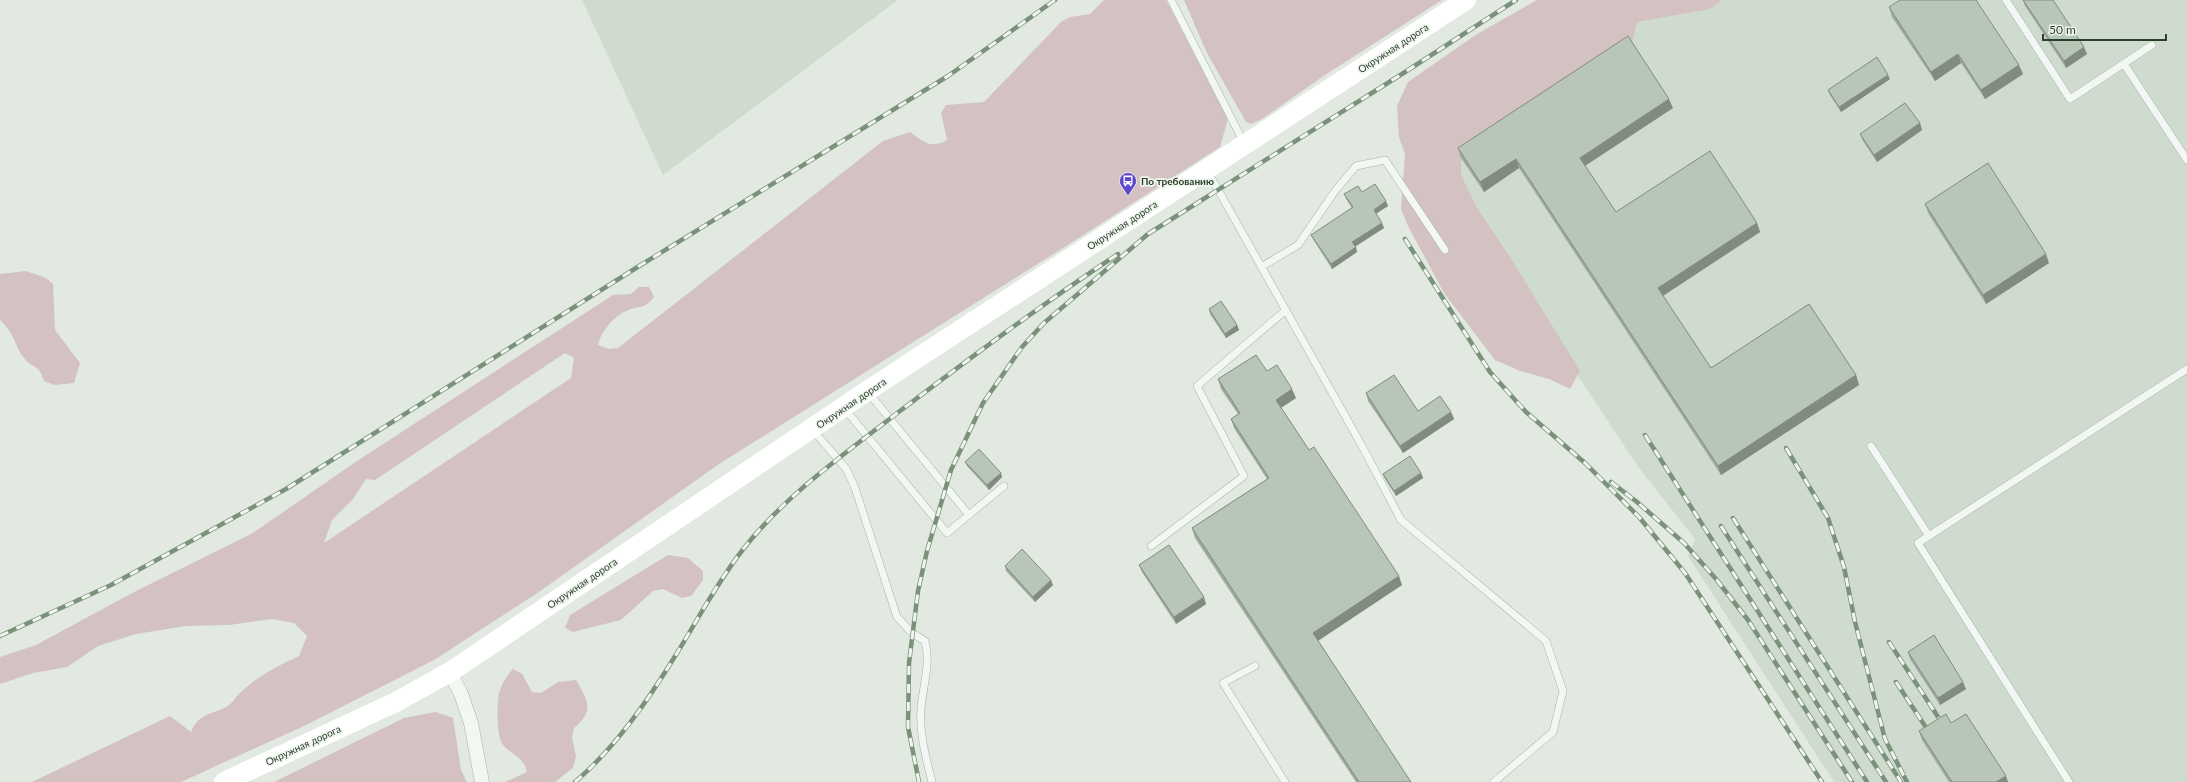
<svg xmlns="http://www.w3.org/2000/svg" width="2187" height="782" viewBox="0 0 2187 782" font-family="Lato,sans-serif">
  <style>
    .built { fill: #cfdbce }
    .green { fill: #d3c2c1; fill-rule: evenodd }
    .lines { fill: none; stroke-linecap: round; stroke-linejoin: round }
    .lane-casing { stroke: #a6b3a5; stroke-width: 8 }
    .street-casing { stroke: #a6b3a5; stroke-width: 15 }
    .lane { stroke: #f3f7f3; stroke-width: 7 }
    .street { stroke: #f3f7f3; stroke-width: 14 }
    .secondary { stroke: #fff; stroke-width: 20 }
    .rail-casing { stroke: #7b927a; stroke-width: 4.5 }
    .rail { stroke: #f0f6ef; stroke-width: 3; stroke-dasharray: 9; stroke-linecap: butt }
    .wall { fill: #9eaa9d }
    .shaded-wall { fill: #818b80 }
    .building { fill: #b8c6b7; stroke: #818b80 }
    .labels { text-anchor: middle; stroke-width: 3.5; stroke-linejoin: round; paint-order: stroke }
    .street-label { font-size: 10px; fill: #2a4029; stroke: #f0f6ef }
    .poi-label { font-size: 10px; font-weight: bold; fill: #2a4029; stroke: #f0f6ef; text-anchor: start }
  </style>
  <rect width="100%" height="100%" fill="#e1e9e0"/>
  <path class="built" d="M582,0H898L663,175Z
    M1614,0H2187V782H1834L1688,556L1695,539L1639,468L1403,112Z"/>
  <path class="green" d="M1104,0H1166L1228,119L1220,147L1060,250L719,464L536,594L434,660L306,725L181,782H32L170,716L191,732C199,712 214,715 229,705C234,701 237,695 242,691C260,675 277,666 299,656L307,636L294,623L272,619L229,625L186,626L136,634L98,646L67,667L33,673L0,684V657L36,645L136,591L253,533L357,461L613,295L631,294L639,287H649L654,297C644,310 640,305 626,311C613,317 601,332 598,345L609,349L618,348L883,141L910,132C924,142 930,149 947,140L941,113L946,105L984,102L1061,22L1070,17L1090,14ZM565,353L574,358L571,378L324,543L332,520L353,499L366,479L375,480Z
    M1184,0H1442L1325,75L1262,119L1251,124L1246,122L1206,51Z
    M1537,0H1722L1710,9L1637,22L1632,45L1461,158V175L1477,208L1510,257L1580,371L1570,389L1549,379L1520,371L1495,360L1444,293L1408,226L1401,209L1405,154L1399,137L1397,106L1408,82L1477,34Z
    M26,271L46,278L53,284L55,330L80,363L74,383L55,385L44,381C39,363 32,369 24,358C13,343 16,335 0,320V274Z
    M668,555L688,558L703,571V580L691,596L682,598L663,589L653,591L621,620L573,632L565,628L570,615Z
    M513,669L522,674L532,692L541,693L558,682L576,680C588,701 595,710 574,728L572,737L576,757L573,768L555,782H505L527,772C523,756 513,756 503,745C496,737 497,704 499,693C502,684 506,676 513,669Z
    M436,712L453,718L461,770L467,782H274L404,718Z"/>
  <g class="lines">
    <defs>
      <path id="lane" d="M1171,0L1244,143
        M2006,0L2070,99L2152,45
        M2124,64L2187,160
        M1207,170L1362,446L1401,520L1546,641L1563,691L1553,732L1494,782
        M1261,267L1298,245L1335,191L1356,166L1385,160L1445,250
        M867,391L969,515
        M844,408L947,533L1004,486
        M812,429L847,470L855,488L897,617L912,633L925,641C931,663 923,686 921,708C919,733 926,758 932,782
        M1871,446L1929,536
        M1151,546L1244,476L1197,386L1286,310
        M1255,666L1223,683L1285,782
        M2069,782L1918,543L2187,369"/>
      <path id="street" d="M450,672L461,694L471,723L482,782"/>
    </defs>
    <use href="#lane" class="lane-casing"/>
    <use href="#street" class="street-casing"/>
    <use href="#lane" class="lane"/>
    <use href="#street" class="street"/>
    <path class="secondary" d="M224,782L396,702L450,672L867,391L1466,0"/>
    <defs>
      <path id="rail" d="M1405,239L1490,372L1526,412L1585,463L1639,517L1685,573L1822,782
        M1645,435L1867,782
        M1786,448L1828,518L1844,567L1855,622L1885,739L1907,782
        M1611,482L1637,502L1684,543L1716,579L1748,620L1852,782
        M1733,518L1901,782
        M1721,526L1886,782
        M0,636L111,585L286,489L636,268L948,76L1055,0
        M1889,642L1944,726
        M1896,682L1931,735
        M575,782C616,747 649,699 677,653C698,619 717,583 741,552C783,497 842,456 896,414C969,359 1042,304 1118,254
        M919,782L908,727L909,663L918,591L927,551L951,470L983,403L1022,347L1044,323L1148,234L1402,74L1516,0"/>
    </defs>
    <use href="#rail" class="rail-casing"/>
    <use href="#rail" class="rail"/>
  </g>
  <path class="wall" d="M2023,0L2087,54L2066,68L2025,6Z
    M1889,7L2023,74L1985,99L1961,63L1935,81L1892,17Z
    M1890,79L1841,112L1830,95L1828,90Z
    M1673,108L1585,166L1616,212L1757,223L1760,232L1663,296L1711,368L1856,375L1859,385L1721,475L1519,168L1484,192L1461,158L1458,148Z
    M1920,123L1922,130L1877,162L1863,141L1860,134Z
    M1362,192L1388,206L1376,214L1384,228L1355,247L1357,252L1332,269L1313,239L1311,235L1352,208L1346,199L1344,194Z
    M1925,204L2049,263L1986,304L1928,213Z
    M1209,309L1237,325L1239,330L1226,338L1210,314Z
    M1267,371L1296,398L1281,408L1309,450L1402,585L1318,641L1411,782H1356L1195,538L1192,528L1267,479L1234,428L1231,419L1238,414L1221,389L1218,379Z
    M1366,393L1418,411L1451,412L1454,419L1403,453L1368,401Z
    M965,462L1002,477L989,490L967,466Z
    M1421,473L1423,478L1396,496L1385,479L1383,474Z
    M1139,565L1206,604L1176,624L1142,572Z
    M1005,566L1053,585L1035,602L1006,571Z
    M1908,652L1966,689L1940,705L1910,659Z
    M1951,723L2008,782H1949L1922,740L1919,731Z"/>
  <path class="shaded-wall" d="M2084,47L2087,54L2066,68L2064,61Z
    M1958,54L1961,63L1935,81L1931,72Z
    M2019,65L2023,74L1985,99L1981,90Z
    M1888,75L1890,79L1841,112L1839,107Z
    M1669,99L1673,108L1583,167L1580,158Z
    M1920,123L1922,130L1877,162L1874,155Z
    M1516,159L1519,168L1484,192L1480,182Z
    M1386,201L1388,206L1375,214L1374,210Z
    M1382,223L1384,228L1354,247L1352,242Z
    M1757,223L1760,232L1661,297L1658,288Z
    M1356,247L1357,252L1332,269L1331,264Z
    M2046,254L2049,263L1986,304L1983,295Z
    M1237,325L1239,330L1226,338L1225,334Z
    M1856,375L1859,385L1721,475L1718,466Z
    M1292,389L1296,398L1279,409L1276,400Z
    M1451,412L1454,419L1403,453L1400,446Z
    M1001,473L1002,477L989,490L987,485Z
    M1421,473L1423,478L1396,496L1394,491Z
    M1399,576L1402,585L1316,642L1313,633Z
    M1051,580L1053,585L1035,602L1033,597Z
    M1204,597L1206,604L1176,624L1174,617Z
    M1963,682L1966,689L1940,705L1938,698Z
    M2006,776L2008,782H1996Z"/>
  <path class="building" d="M1900,0H1976L2019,65L1981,90L1958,54L1931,72L1889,7Z
    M2023,0H2053L2084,47L2064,61Z
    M1628,36L1669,99L1580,158L1616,212L1710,151L1757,223L1658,288L1711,368L1809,304L1856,375L1718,466L1516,159L1480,182L1458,148Z
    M1877,57L1888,75L1839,107L1828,90Z
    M1905,103L1920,123L1874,155L1860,134Z
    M1988,163L2046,254L1983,295L1925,204Z
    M1375,184L1386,201L1374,210L1382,223L1352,242L1356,247L1331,264L1311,235L1353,207L1344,194L1358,186L1362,192Z
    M1221,301L1237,325L1225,334L1209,309Z
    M1256,355L1267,371L1277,365L1292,389L1276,400L1309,450L1314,447L1399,576L1313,633L1411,782H1359L1192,528L1269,478L1231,419L1240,413L1218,379Z
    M1394,375L1418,411L1440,396L1451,412L1400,446L1366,393Z
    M979,449L1001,473L987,485L965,462Z
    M1410,456L1421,473L1394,491L1383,474Z
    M1169,545L1204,597L1174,617L1139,565Z
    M1022,549L1051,580L1033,597L1005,566Z
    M1934,635L1963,682L1938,698L1908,652Z
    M1946,714L1951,723L1966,714L2006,776L1996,782H1952L1919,731Z"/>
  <defs>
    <symbol id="bus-pin" viewBox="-11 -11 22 30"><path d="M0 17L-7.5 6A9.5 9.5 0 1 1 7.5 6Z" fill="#5c46cd" stroke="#f0f6ef"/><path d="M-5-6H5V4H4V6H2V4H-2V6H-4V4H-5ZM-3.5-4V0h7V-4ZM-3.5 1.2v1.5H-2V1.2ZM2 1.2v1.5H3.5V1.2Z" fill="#fff"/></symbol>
  </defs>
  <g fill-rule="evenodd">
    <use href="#bus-pin" x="1118" y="171" width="20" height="27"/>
  </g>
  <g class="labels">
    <g class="street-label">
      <text transform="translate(1393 48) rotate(-33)" y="4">Окружная дорога</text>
      <text transform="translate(1122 225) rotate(-33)" y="4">Окружная дорога</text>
      <text transform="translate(851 403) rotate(-34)" y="4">Окружная дорога</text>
      <text transform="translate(582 583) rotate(-34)" y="4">Окружная дорога</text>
      <text transform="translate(303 745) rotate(-25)" y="4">Окружная дорога</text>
    </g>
    <g class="poi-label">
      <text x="1141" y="185">По требованию</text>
    </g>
  </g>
  <path d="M2043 34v6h123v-6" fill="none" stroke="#2a4029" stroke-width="2"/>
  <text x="2049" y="34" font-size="12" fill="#2a4029" stroke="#f0f6ef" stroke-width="3" paint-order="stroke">50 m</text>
</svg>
